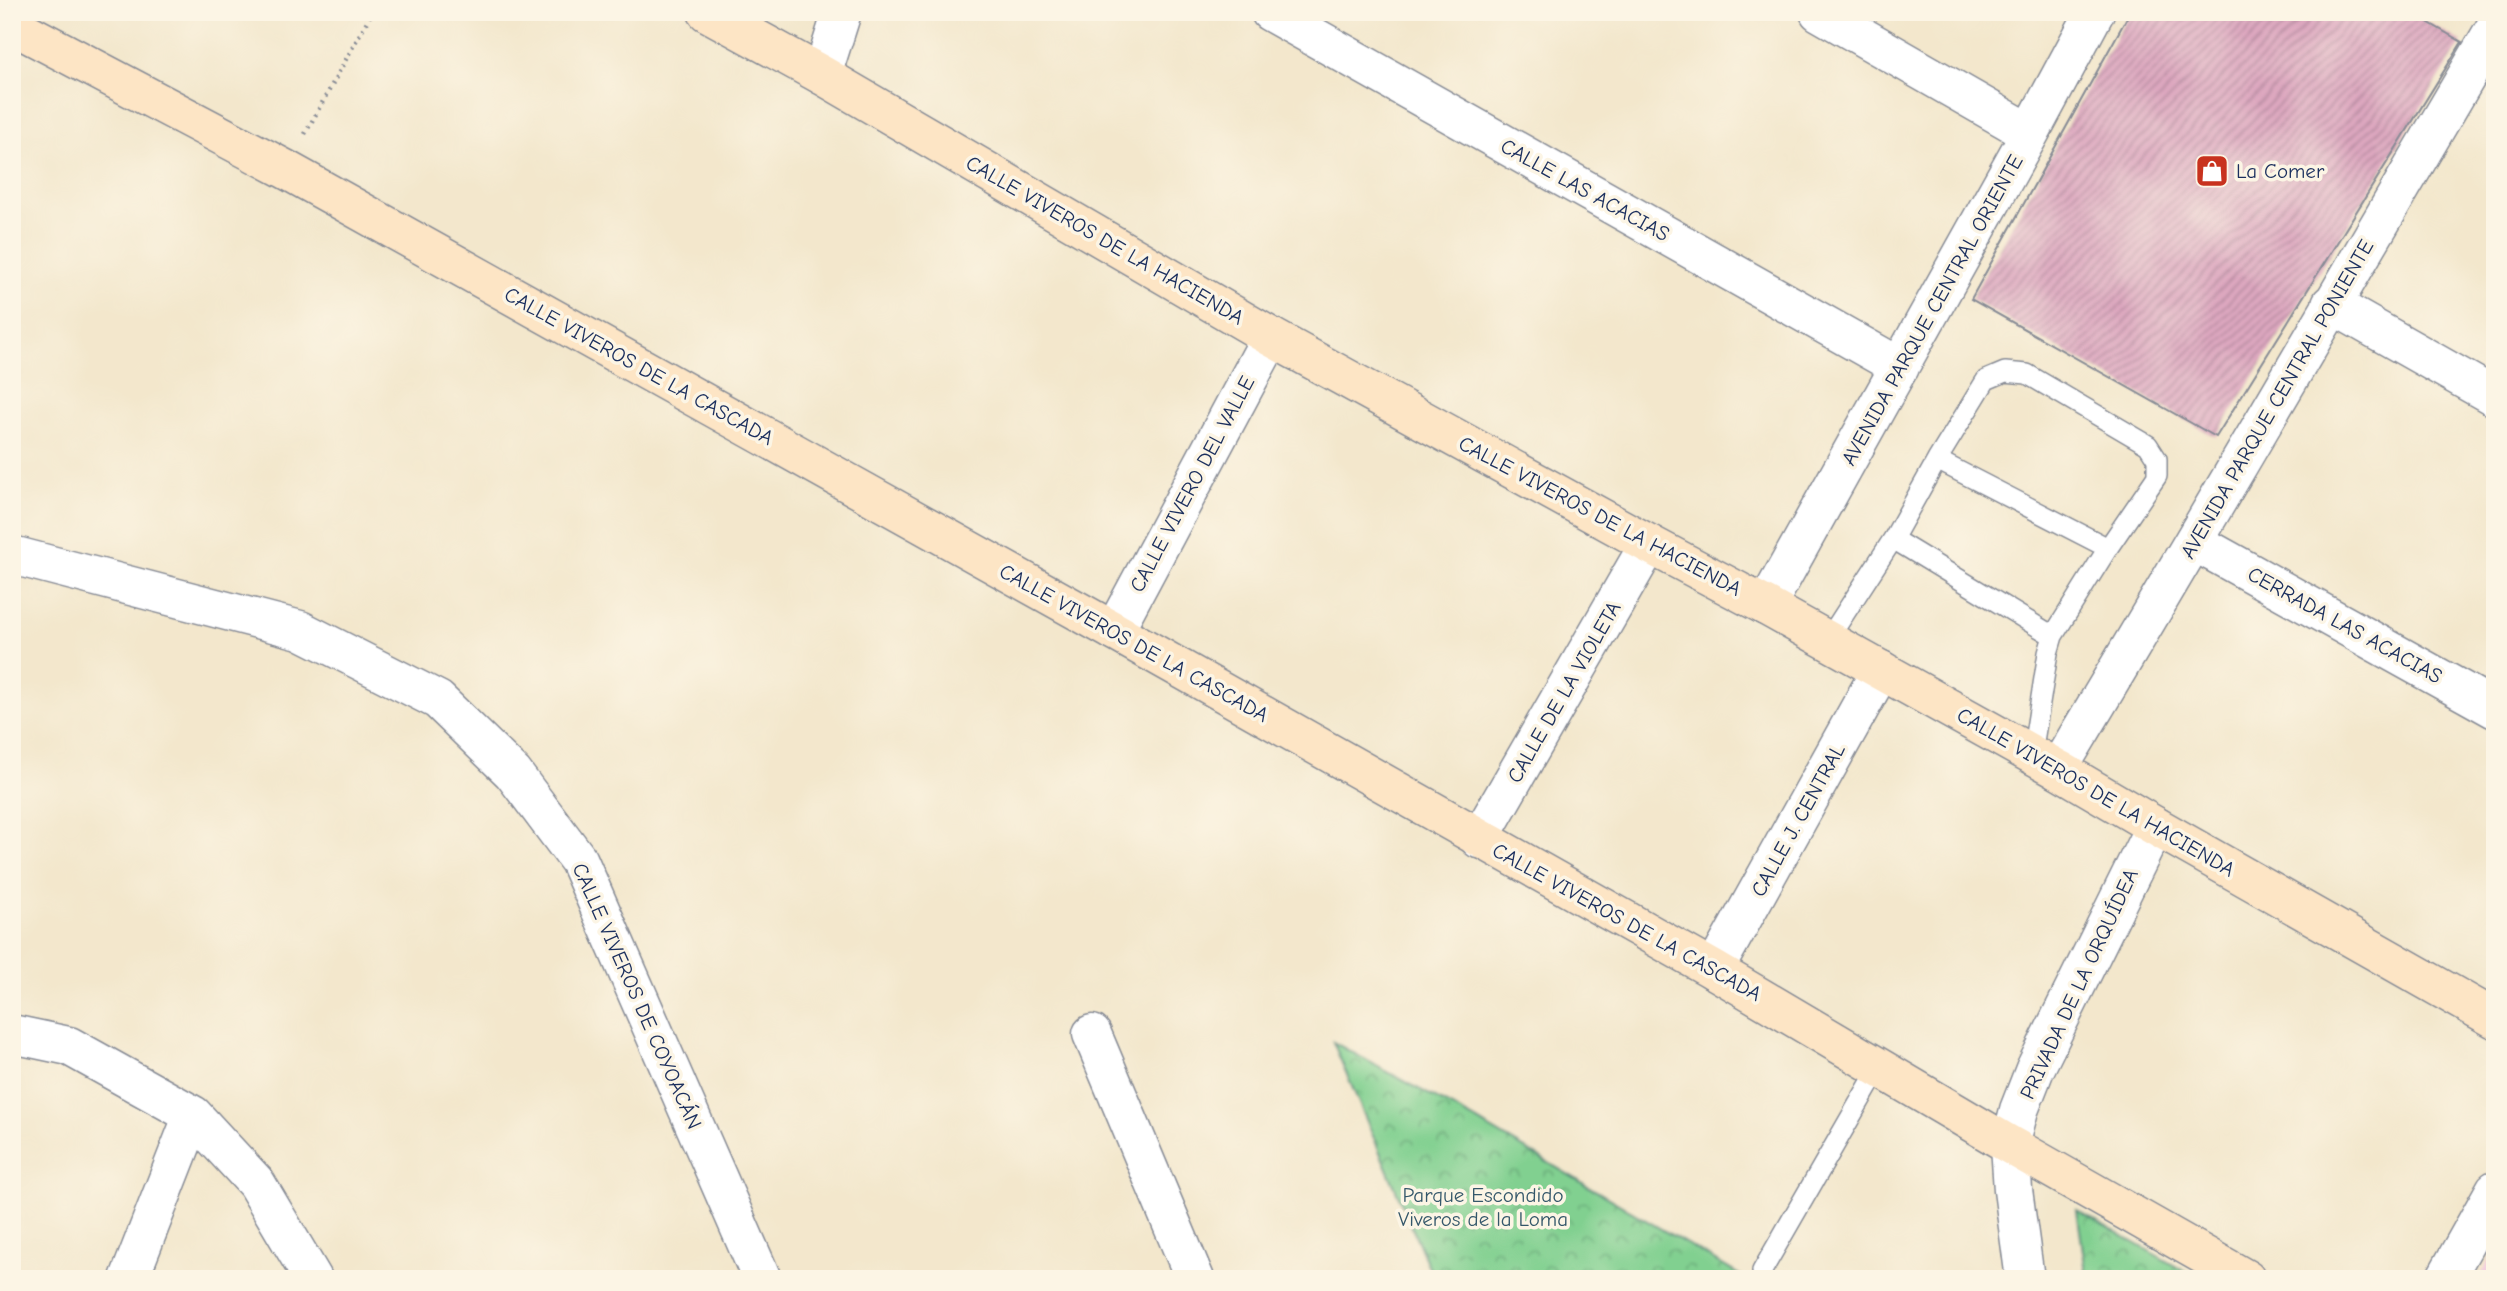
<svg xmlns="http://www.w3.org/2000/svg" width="2507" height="1291" viewBox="0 0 2507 1291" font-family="'Comic Neue',sans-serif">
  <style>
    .built { fill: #f3cfdf }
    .park { fill: url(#park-crowns); stroke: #4e8077; stroke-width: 2 }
    .building { fill: url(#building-hatch) }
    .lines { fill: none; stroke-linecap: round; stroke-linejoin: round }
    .lane-casing { stroke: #878b95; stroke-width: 22 }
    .street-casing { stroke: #878b95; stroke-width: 41 }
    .secondary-casing { stroke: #878b95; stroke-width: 41 }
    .path { stroke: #878b95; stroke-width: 4.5; stroke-dasharray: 2 5; stroke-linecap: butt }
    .lane { stroke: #fff; stroke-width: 19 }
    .street { stroke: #fff; stroke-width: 38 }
    .secondary { stroke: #fde5c5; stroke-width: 38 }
    .labels { text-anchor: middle; stroke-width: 7; stroke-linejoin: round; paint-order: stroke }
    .poi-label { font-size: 21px; fill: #1b2f5e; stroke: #fcf5e5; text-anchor: start }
    .street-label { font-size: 21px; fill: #1b2f5e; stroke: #fcf5e5 }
    .park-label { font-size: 21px; fill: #34576a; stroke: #fcf5e5 }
  </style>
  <defs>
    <pattern id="park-crowns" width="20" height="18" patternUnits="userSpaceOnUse" patternTransform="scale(1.75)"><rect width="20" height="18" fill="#81d090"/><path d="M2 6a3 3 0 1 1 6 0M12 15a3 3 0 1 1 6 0" fill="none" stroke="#69a979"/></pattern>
    <pattern id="building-hatch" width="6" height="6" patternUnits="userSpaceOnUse" patternTransform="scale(1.75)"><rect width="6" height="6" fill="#dda7bf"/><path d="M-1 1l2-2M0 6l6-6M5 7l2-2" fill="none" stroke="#b2889e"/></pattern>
  </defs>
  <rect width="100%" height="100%" fill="#fcf5e5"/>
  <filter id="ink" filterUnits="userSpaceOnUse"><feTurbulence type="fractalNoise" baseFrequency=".0143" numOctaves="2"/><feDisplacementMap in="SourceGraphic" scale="14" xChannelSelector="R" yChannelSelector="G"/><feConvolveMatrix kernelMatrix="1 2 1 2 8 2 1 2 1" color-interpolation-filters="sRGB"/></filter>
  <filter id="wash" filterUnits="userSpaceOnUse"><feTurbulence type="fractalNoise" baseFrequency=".00686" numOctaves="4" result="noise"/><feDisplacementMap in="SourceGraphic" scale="28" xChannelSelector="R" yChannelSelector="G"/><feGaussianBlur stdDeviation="1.57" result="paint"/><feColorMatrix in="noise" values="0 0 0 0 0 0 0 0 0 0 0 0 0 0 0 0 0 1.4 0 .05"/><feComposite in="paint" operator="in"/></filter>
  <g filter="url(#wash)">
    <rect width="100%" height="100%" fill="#f3e7cc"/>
    <path class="built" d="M2495,1249V1279H2478Z"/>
    <path class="park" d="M1333,1042L1474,1119L1746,1279H1434Z
      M2077,1210L2198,1279H2087Z"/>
    <g id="blocks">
      <path class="building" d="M2130,12H2410L2462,42L2216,437L1971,299Z"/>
    </g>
  </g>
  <g filter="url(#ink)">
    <use href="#blocks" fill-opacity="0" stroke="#878b95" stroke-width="2"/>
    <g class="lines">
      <defs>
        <path id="lane" d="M1937,460L2108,548
          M1893,539L2053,636
          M1827,641L1893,539L1937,460L1986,380L2005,372L2027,374L2148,445L2157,459V476L2108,548L2053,636L2048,653L2032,754
          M1762,1271L1879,1068"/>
        <path id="street" d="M1270,12L1900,367
          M1819,12L2030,133
          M822,75L842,12
          M2331,304L2495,397
          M2195,542L2495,709
          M12,555L300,630L438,700L513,773L579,861L762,1279
          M1766,606L2030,133L2095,12
          M1114,631L1271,337
          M2058,769C2206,523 2349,275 2495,28
          M1479,839L1649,544
          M1714,970L1881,670
          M12,1034L69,1046L193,1115L256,1183L313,1279
          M1092,1034L1195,1279
          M129,1279L193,1115
          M2025,1279L2013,1190L2010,1145L2019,1110L2035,1069L2155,826
          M2445,1279L2495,1190"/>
        <path id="secondary" d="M707,12L822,75L1271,337L1649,544L1766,606L2058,769L2155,826L2495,1019
          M12,25L285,169L1114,631L1714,970L2010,1145L2246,1279"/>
      </defs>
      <use href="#lane" class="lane-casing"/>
      <use href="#street" class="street-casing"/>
      <use href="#secondary" class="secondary-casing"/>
      <path class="path" d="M305,134L372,12"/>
      <use href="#lane" class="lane"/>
      <use href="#street" class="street"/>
      <use href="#secondary" class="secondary"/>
    </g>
  </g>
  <defs>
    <symbol id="shop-square" viewBox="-11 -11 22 22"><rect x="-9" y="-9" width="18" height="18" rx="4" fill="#c8321e" stroke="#fcf5e5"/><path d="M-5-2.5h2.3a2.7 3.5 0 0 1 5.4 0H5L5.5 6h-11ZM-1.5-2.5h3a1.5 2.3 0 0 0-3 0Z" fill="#fff"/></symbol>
  </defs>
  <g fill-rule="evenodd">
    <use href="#shop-square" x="2193" y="152" width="38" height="38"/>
  </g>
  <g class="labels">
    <g class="poi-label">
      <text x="2236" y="178">La Comer</text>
    </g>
    <g class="street-label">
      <text transform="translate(1585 190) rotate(29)" y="7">CALLE LAS ACACIAS</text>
      <text transform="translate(1105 240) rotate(30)" y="7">CALLE VIVEROS DE LA HACIENDA</text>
      <text transform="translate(1932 310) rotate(-61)" y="7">AVENIDA PARQUE CENTRAL ORIENTE</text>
      <text transform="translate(639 366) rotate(29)" y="7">CALLE VIVEROS DE LA CASCADA</text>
      <text transform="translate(2277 399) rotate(-60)" y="7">AVENIDA PARQUE CENTRAL PONIENTE</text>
      <text transform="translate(1192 484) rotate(-62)" y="7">CALLE VIVERO DEL VALLE</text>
      <text transform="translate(1600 516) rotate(28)" y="7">CALLE VIVEROS DE LA HACIENDA</text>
      <text transform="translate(2345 625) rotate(29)" y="7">CERRADA LAS ACACIAS</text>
      <text transform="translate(1134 643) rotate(29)" y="7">CALLE VIVEROS DE LA CASCADA</text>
      <text transform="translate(1564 692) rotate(-60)" y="7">CALLE DE LA VIOLETA</text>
      <text transform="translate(2096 792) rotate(30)" y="7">CALLE VIVEROS DE LA HACIENDA</text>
      <text transform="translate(1798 820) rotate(-61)" y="7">CALLE J. CENTRAL</text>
      <text transform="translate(1627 922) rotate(29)" y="7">CALLE VIVEROS DE LA CASCADA</text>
      <text transform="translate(2079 984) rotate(-65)" y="7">PRIVADA DE LA ORQUÍDEA</text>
      <text transform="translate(637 996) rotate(66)" y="7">CALLE VIVEROS DE COYOACÁN</text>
    </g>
    <g class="park-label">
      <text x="1483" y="1202">Parque Escondido<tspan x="1483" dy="24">Viveros de la Loma</tspan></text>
    </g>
  </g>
  <rect width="2507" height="1291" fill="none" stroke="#fcf5e5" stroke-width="42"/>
</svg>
